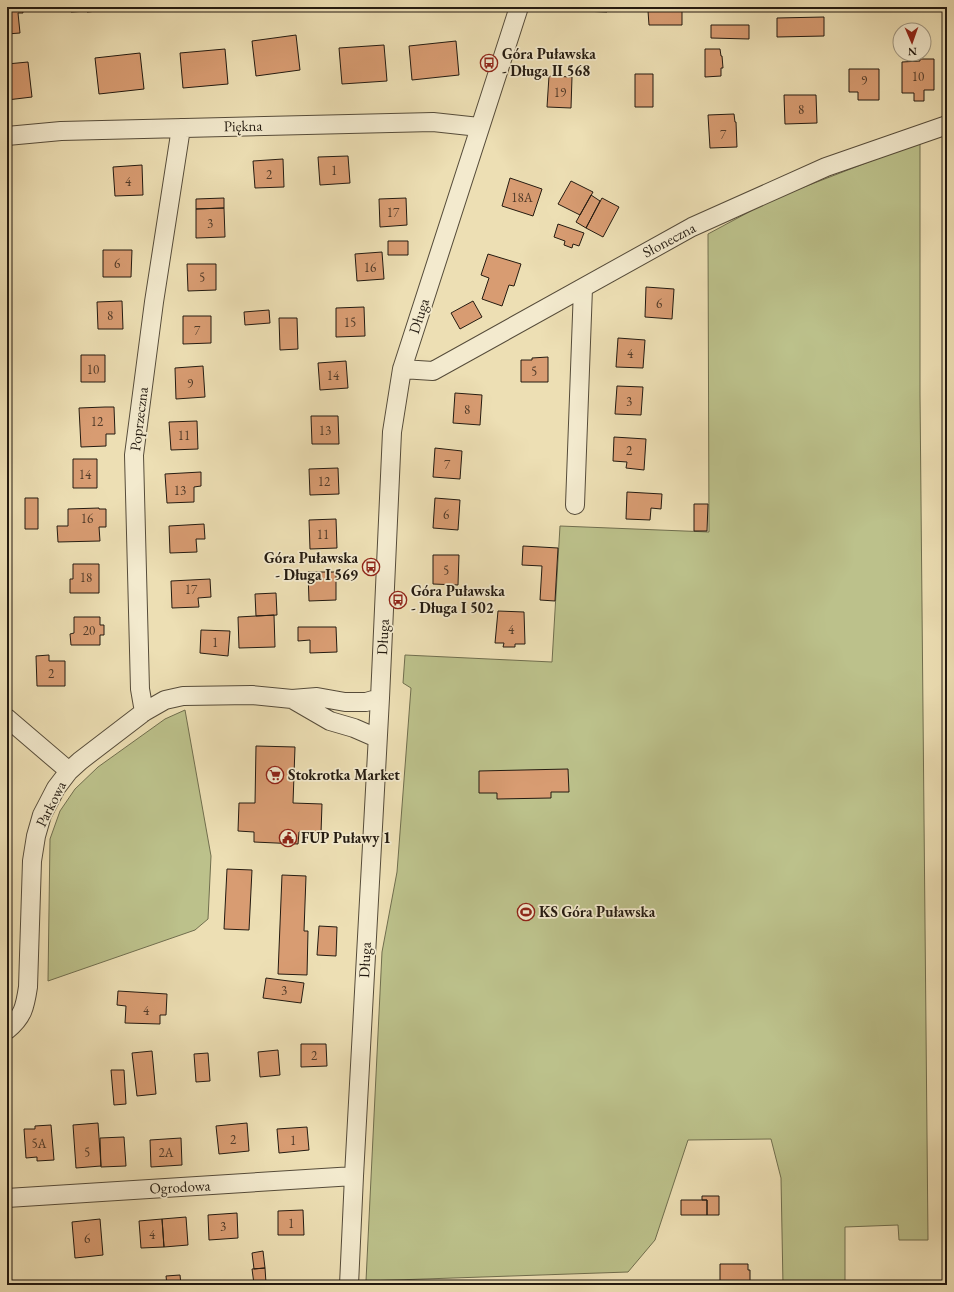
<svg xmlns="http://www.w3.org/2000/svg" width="954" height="1292" viewBox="0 0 954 1292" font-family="'EB Garamond',serif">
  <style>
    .green { fill: #bcc18b; stroke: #706e4e }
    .building { fill: #d89c72; stroke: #241b11 }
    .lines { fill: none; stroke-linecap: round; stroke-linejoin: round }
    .street-casing { stroke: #564c3a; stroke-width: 20 }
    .street { stroke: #f3eace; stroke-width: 18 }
    .labels { text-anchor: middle; stroke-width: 3.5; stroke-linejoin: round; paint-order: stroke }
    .number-label { font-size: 13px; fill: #513b29 }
    .poi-label { font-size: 15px; font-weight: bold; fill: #241b11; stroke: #f3eace; text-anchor: start }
    .street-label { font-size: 15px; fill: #241b11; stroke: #f3eace }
  </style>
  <rect width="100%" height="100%" fill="#eddfb4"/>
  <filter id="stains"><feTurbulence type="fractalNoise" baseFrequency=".005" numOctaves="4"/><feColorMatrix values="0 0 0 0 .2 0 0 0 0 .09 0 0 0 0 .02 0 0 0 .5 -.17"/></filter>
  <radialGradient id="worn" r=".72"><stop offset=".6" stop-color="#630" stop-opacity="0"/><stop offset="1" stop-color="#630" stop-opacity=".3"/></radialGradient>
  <path class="green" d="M920,142V395L928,1240H899L898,1225L845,1227V1285H783L781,1178L771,1139L688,1140L655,1240L628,1272L366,1281L382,952L397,872L411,688L403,683L405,655L552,662L560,526L709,532L708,234L773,199Z
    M185,710L211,856L208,919L195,930L48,981L50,839L60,811L75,789L98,767L165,719Z"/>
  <path class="building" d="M7,7H22L23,13H18L20,33L7,34Z
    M70,7H109V10L87,12V11L71,12Z
    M582,7H607V12L582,11Z
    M648,11H682V25H649Z
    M824,17V36L777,37V18Z
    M711,25H749V39L711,38Z
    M296,35L300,70L256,76L252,41Z
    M456,41L459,75L412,80L409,46Z
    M384,45L387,81L342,84L339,48Z
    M225,49L228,84L183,88L180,53Z
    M705,49H720L721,56H722L723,68H721V76L705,77Z
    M140,53L144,89L99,94L95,58Z
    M920,59H934V90H924V101H914V93H902V62L920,61Z
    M28,62L32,97L7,100V64Z
    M849,69H879V100H858V92H849Z
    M635,74H653V107H635Z
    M549,76L572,77L571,108L547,107Z
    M784,95H816L817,123L785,124Z
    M734,114L735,122H736L737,147L710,148L708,115Z
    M348,156L350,183L320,185L318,157Z
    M283,159L284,187L255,188L253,161Z
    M142,165L143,195L115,196L113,167Z
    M510,178L542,189L533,216L502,206Z
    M571,181L593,192L580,215L558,204Z
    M591,195L600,201L586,228L576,222Z
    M224,198V208L196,209V199Z
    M406,198L407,225L380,227L379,199Z
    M602,198L619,207L603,237L586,228Z
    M224,208L225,237L196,238V209Z
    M558,224L584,233L579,246L573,244L572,248L564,245L565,241L554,237Z
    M388,241H408V255H388Z
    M103,250H132L131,277H103Z
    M382,252L384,279L357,281L355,254Z
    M488,254L521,264L514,286L509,285L502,306L482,299L489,278L481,275Z
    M187,264H216V290L188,291Z
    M646,287L674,289L672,319L645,317Z
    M122,301L123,329H98L97,302Z
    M473,301L482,317L460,329L451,313Z
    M364,307L365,336L336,337V308Z
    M269,310L270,323L245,325L244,312Z
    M183,316H211V343L183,344Z
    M279,318H297L298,349L280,350Z
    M618,338L645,340L643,368L616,367Z
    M81,355H105V382H81Z
    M548,357V382H521V360H532V358Z
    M346,361L348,388L320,390L318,363Z
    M203,366L205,397L176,399L175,368Z
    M617,386L643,387L641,415L615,414Z
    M455,393L482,395L480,425L453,423Z
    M105,407H114L115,434H106V446L81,447L79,408Z
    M311,416H338L339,444H312Z
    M197,421L198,449L171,450L169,422Z
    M614,437L646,439L644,470L626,468L627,462L613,461Z
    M435,448L462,451L460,479L433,477Z
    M73,459H97V488H73Z
    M338,468L339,494L310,495L309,469Z
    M201,472V486L194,487V502L167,503L165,474Z
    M627,492L662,494L661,509L651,508L650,520L626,519Z
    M25,498H38V529H25Z
    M435,498L460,500L458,530L433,528Z
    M694,504H708L707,531H694Z
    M99,508V509H106V527H99L100,541L58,542L57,526H68V509Z
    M336,519L337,548L310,549L309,520Z
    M204,524L205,539H196L197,552L170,553L169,526Z
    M523,546L558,548L555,601L540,600L542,566L522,565Z
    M433,555H459L458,585L433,584Z
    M73,564H99V593H70V579H73Z
    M308,572H336V600L309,601Z
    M210,579L211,597L198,598L199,607L172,608L171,581Z
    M276,593L277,615L256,616L255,594Z
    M498,611L524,612L525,644H515V647H503L504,643H495Z
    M274,615L275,647L239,648L238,617Z
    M74,617H100V625H104V635H100V645H71L70,634L74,633Z
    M298,627H336L337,652L310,653V640L298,641Z
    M201,630L230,631L228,656L200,653Z
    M49,655V661H65V686H37L36,656Z
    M256,746L295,747L293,803L322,804L321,833L299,832L298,844L254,842V832L238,831L239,803H255Z
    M568,769L569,792H551V798L497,799V793H479V771Z
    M227,869L252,870L249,930L224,929Z
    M282,875L306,876L304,931H308L307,975L278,974Z
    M319,926L337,927L336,956L317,955Z
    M266,978L304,983L301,1003L263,998Z
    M118,991L167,994L166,1015H160V1024L125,1023L126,1006L117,1005Z
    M301,1044H326L327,1066L301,1067Z
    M278,1050L280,1075L260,1077L258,1052Z
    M152,1051L156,1094L137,1096L132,1053Z
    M208,1053L210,1081L196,1082L194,1054Z
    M111,1070H124L126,1104L114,1105Z
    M98,1123L101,1166L76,1168L73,1125Z
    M247,1123L249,1151L219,1154L216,1126Z
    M51,1125L54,1160L37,1161V1157L26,1158L24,1129H35V1126Z
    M307,1127L309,1150L279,1153L277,1129Z
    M124,1137L126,1166L101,1167L100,1138Z
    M181,1138L182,1165L151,1167L150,1140Z
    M702,1196H719V1215H707V1200H702Z
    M681,1200H707V1215H681Z
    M303,1210L304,1235H278V1211Z
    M237,1213L238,1238L209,1240L208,1215Z
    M186,1217L188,1245L164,1247L162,1219Z
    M100,1219L103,1255L75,1258L72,1222Z
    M162,1219L164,1247L141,1248L139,1221Z
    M263,1251L265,1268L254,1269L252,1253Z
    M720,1264H748V1270H750V1285H720Z
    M265,1268L266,1283L254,1284L252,1269Z
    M180,1275L181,1285H167L166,1276Z
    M279,1282V1285H267L266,1283Z"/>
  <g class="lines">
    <defs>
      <path id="street" d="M7,136L61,131L433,122L479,127
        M402,369L433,371L692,227L826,167L947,125
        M575,505L583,288
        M292,699L330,721L354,728L377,738
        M144,712L140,689L134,455L154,302L181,128
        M7,718L69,771
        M7,1030C23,1017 25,1007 28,987L32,861L36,836L42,815L56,788L69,771L80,761L144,712L165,700L183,696L252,695L292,699L317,697L345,702H366L380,698
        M7,1198L354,1176
        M349,1285L354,1176L380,698L392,432L402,369L519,7"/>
    </defs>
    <use href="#street" class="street-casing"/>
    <use href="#street" class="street"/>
  </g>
  <defs>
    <symbol id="bus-ring" viewBox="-11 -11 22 22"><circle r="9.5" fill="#f3eace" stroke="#8f2418" stroke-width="1.5"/><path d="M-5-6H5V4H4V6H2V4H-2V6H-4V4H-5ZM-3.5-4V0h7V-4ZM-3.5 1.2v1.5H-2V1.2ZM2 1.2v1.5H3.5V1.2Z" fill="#8f2418"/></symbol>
    <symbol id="supermarket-ring" viewBox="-11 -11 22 22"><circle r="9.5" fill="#f3eace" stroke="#8f2418" stroke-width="1.5"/><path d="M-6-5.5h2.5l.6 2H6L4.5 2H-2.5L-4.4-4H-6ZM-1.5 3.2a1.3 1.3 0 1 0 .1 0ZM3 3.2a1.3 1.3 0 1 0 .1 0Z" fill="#8f2418"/></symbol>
    <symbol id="civic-ring" viewBox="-11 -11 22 22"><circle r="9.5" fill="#f3eace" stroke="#8f2418" stroke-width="1.5"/><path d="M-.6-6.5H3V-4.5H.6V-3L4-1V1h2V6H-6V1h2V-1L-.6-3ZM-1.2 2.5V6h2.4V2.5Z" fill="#8f2418"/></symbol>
    <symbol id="stadium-ring" viewBox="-11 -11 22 22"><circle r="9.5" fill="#f3eace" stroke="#8f2418" stroke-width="1.5"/><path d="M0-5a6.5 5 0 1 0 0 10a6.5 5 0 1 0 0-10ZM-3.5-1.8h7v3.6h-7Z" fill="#8f2418"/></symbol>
  </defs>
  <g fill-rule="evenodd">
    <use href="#bus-ring" x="479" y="53" width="20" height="20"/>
    <use href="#bus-ring" x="361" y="557" width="20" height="20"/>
    <use href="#bus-ring" x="388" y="590" width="20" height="20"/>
    <use href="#supermarket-ring" x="265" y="765" width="20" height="20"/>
    <use href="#civic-ring" x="278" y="828" width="20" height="20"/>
    <use href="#stadium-ring" x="516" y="902" width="20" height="20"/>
  </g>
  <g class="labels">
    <g class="number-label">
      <text x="918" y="81">10</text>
      <text x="864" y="85">9</text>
      <text x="560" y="97">19</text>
      <text x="801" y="114">8</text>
      <text x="723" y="139">7</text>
      <text x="334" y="175">1</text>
      <text x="269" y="179">2</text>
      <text x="128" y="186">4</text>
      <text x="522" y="202">18A</text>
      <text x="393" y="217">17</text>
      <text x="210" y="228">3</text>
      <text x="117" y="268">6</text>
      <text x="370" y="272">16</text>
      <text x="202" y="282">5</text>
      <text x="659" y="308">6</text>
      <text x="110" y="320">8</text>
      <text x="350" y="327">15</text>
      <text x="197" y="335">7</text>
      <text x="630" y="358">4</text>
      <text x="93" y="374">10</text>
      <text x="534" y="376">5</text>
      <text x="333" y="380">14</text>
      <text x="190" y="388">9</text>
      <text x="629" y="406">3</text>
      <text x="467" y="414">8</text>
      <text x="97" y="426">12</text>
      <text x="325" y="435">13</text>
      <text x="184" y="440">11</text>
      <text x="629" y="455">2</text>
      <text x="447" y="469">7</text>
      <text x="85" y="479">14</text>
      <text x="324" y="486">12</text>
      <text x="180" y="495">13</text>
      <text x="446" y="519">6</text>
      <text x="87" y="523">16</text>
      <text x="323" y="539">11</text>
      <text x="446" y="575">5</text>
      <text x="86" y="582">18</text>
      <text x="191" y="594">17</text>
      <text x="511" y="634">4</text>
      <text x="89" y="635">20</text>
      <text x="215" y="647">1</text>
      <text x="51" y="678">2</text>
      <text x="284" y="995">3</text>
      <text x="146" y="1015">4</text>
      <text x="314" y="1060">2</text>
      <text x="233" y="1144">2</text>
      <text x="293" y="1145">1</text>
      <text x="39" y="1148">5A</text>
      <text x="87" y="1157">5</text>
      <text x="166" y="1157">2A</text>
      <text x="291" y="1228">1</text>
      <text x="223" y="1231">3</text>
      <text x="152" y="1239">4</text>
      <text x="87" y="1243">6</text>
    </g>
    <g class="poi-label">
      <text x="502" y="59">Góra Puławska<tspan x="502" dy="17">- Długa II 568</tspan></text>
      <text x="358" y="563" text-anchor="end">Góra Puławska<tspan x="358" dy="17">- Długa I 569</tspan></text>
      <text x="411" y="596">Góra Puławska<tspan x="411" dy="17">- Długa I 502</tspan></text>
      <text x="288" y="780">Stokrotka Market</text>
      <text x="301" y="843">FUP Puławy 1</text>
      <text x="539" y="917">KS Góra Puławska</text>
    </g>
    <g class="street-label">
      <text transform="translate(243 126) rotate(-1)" y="5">Piękna</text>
      <text transform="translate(669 240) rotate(-28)" y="5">Słoneczna</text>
      <text transform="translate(419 316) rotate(-72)" y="5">Długa</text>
      <text transform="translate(139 419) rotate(-83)" y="5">Poprzeczna</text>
      <text transform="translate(383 637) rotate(-87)" y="5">Długa</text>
      <text transform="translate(51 804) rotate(-63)" y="5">Parkowa</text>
      <text transform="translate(365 960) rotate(-87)" y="5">Długa</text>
      <text transform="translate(180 1187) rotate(-3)" y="5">Ogrodowa</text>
    </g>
  </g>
  <rect width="954" height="1292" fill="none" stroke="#eddfb4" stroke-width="24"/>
  <rect x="8" y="8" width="938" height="1276" fill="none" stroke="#241b11" stroke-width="2"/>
  <rect x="12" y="12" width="930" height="1268" fill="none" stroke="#241b11"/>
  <g transform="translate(912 42) rotate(178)"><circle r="19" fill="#f3eace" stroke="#a09782"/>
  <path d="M0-3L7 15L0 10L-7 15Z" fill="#8f2418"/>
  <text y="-6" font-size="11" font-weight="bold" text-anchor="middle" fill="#241b11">N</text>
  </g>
  <rect width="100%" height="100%" filter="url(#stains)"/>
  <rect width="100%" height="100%" fill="url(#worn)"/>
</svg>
